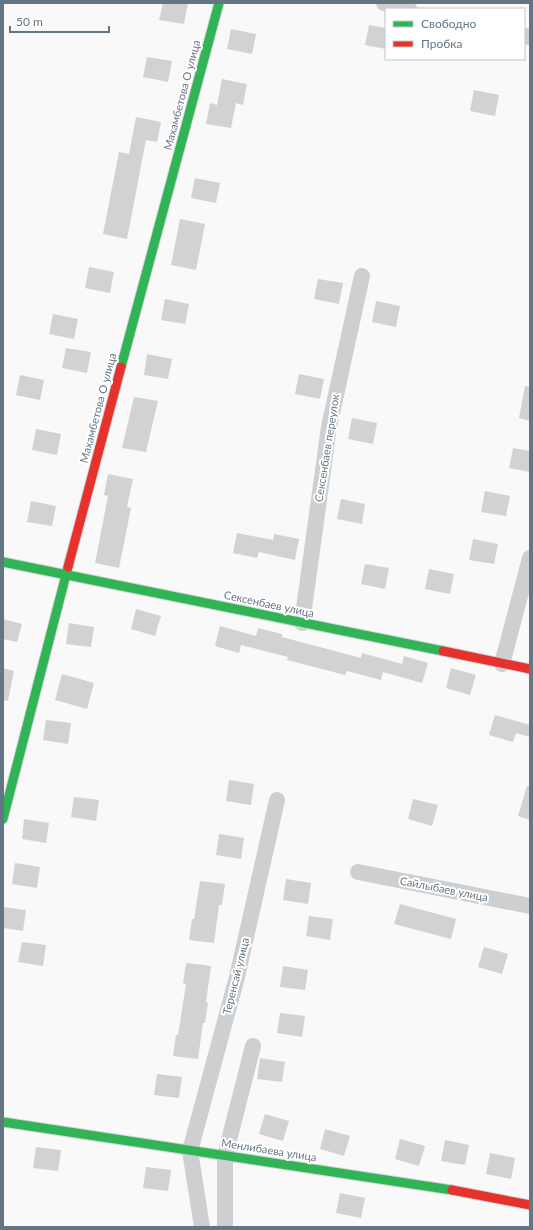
<svg xmlns="http://www.w3.org/2000/svg" width="533" height="1230" viewBox="0 0 533 1230" font-family="Lato,sans-serif">
  <style>
    .building { fill: #d0d2d3 }
    .lines { fill: none; stroke-linecap: round; stroke-linejoin: round }
    .fast-casing { stroke: #d5d6d7; stroke-width: 11 }
    .jam-casing { stroke: #d5d6d7; stroke-width: 11 }
    .street { stroke: #cecfd0; stroke-width: 16 }
    .fast { stroke: #30b455; stroke-width: 9 }
    .jam { stroke: #e5322d; stroke-width: 9 }
    .labels { text-anchor: middle; stroke-width: 4; stroke-linejoin: round; paint-order: stroke }
    .street-label { font-size: 11px; fill: #657683; stroke: #fff }
  </style>
  <rect width="100%" height="100%" fill="#f9f9f9"/>
  <path class="building" d="M163,3H188L184,24L159,20Z
    M369,25L386,28V49L365,45Z
    M231,29L256,34L252,54L227,49Z
    M147,57L172,61L168,82L143,77Z
    M222,79L247,84L243,105L236,103L231,128L206,124L210,103L217,105Z
    M474,90L499,95L495,116L470,111Z
    M136,117L161,122L157,142L146,140L127,239L103,234L119,152L129,154Z
    M195,178L220,183L216,203L191,198Z
    M180,219L205,224L196,270L171,265Z
    M89,267L114,272L110,293L85,288Z
    M318,279L343,283L339,304L314,299Z
    M165,299L189,304L185,324L161,320Z
    M376,301L400,306L396,327L372,322Z
    M53,314L78,319L74,339L49,334Z
    M66,348L91,352L87,373L62,368Z
    M147,354L172,359L168,379L144,375Z
    M299,374L324,379L320,399L295,394Z
    M20,375L44,380L40,400L16,395Z
    M525,386L530,387V421L519,418Z
    M134,397L158,401L146,452L122,448Z
    M352,418L377,423L373,444L348,439Z
    M36,429L61,434L57,455L32,450Z
    M513,448L530,451V472L509,468Z
    M108,474L133,479L127,507L131,508L119,568L95,563L108,496L104,495Z
    M485,491L510,496L506,516L481,512Z
    M341,499L365,504L362,524L337,519Z
    M31,501L56,506L52,526L27,522Z
    M237,533L273,540L274,534L299,539L295,560L259,552L257,558L233,553Z
    M473,539L498,544L494,564L469,560Z
    M365,564L389,568L385,589L361,584Z
    M429,569L454,574L450,594L425,589Z
    M136,609L161,616L155,636L131,629Z
    M3,619L22,624L17,642L3,639Z
    M69,623L94,627L91,647L66,644Z
    M220,626L256,636L258,628L282,634V637L361,658L362,653L402,664L404,656L428,663L422,683L383,672L381,680L347,671L345,675L287,660L288,657L241,645L239,653L215,646Z
    M3,668L14,671L8,701L3,700Z
    M451,668L476,675L470,695L446,688Z
    M62,674L94,683L87,709L55,700Z
    M495,715L530,725V737L516,733L513,742L489,735Z
    M46,720L71,723L68,744L43,740Z
    M229,780L254,784L251,805L226,801Z
    M527,786H530V820L518,816Z
    M74,797L99,800L96,821L71,817Z
    M413,799L438,805L432,826L408,819Z
    M24,819L49,823L46,843L22,839Z
    M219,834L244,838L241,859L216,855Z
    M15,863L40,867L37,888L12,884Z
    M286,879L311,883L308,904L283,900Z
    M200,881L225,884L222,905H219L214,943L189,940L192,919H194Z
    M400,904L456,919L451,939L394,924Z
    M3,907L26,910L23,931L3,928Z
    M309,916L333,919L330,940L306,936Z
    M22,942L46,945L43,966L18,962Z
    M484,947L508,954L502,974L478,967Z
    M186,963L211,966L206,1002L208,1003L205,1023H203L198,1059L173,1056L176,1035H178L186,984L183,983Z
    M283,966L308,970L305,990L280,987Z
    M280,1013L305,1016L302,1037L277,1033Z
    M260,1058L285,1062L282,1082L257,1079Z
    M157,1074L182,1077L179,1098L154,1095Z
    M265,1114L289,1121L283,1141L259,1134Z
    M325,1129L350,1136L344,1156L320,1149Z
    M400,1139L425,1146L419,1166L395,1159Z
    M445,1140L469,1145L465,1165L441,1161Z
    M36,1147L61,1150L58,1171L33,1168Z
    M490,1153L515,1158L511,1179L486,1174Z
    M146,1167L171,1170L168,1191L143,1188Z
    M340,1193L365,1198L361,1218L336,1213Z"/>
  <g class="lines">
    <defs>
      <path id="fast" d="M121,367L219,3
        M3,562L443,651
        M3,819L68,567
        M3,1122L452,1190"/>
      <path id="jam" d="M68,567L121,367
        M443,651L530,669
        M452,1190L530,1205"/>
    </defs>
    <use href="#fast" class="fast-casing"/>
    <use href="#jam" class="jam-casing"/>
    <path class="street" d="M384,3L409,9
      M524,36L530,37
      M302,623L329,427L362,276
      M502,664L530,558
      M358,872L530,906
      M202,1227L190,1151L237,977L277,800
      M225,1227V1156L253,1046"/>
    <use href="#fast" class="fast"/>
    <use href="#jam" class="jam"/>
  </g>
  <g class="labels">
    <g class="street-label">
      <text transform="translate(182 95) rotate(-75)" y="4">Махамбетова О улица</text>
      <text transform="translate(98 408) rotate(-75)" y="4">Махамбетова О улица</text>
      <text transform="translate(327 448) rotate(-81)" y="4">Сексенбаев переулок</text>
      <text transform="translate(269 604) rotate(12)" y="4">Сексенбаев улица</text>
      <text transform="translate(444 889) rotate(11)" y="4">Сайлыбаев улица</text>
      <text transform="translate(236 976) rotate(-76)" y="4">Теренсай улица</text>
      <text transform="translate(269 1150) rotate(9)" y="4">Менлибаева улица</text>
    </g>
  </g>
  <rect width="533" height="1230" fill="none" stroke="#657683" stroke-width="8"/>
  <rect x="385" y="8" width="140" height="52" fill="#ffffff" stroke="#c1c8cd"/>
  <rect x="393" y="21" width="20" height="6" fill="#30b455" stroke="#c1c8cd"/>
  <text x="421" y="28" font-size="12" fill="#657683">Свободно</text>
  <rect x="393" y="41" width="20" height="6" fill="#e5322d" stroke="#c1c8cd"/>
  <text x="421" y="48" font-size="12" fill="#657683">Пробка</text>
  <path d="M10 26v6h99v-6" fill="none" stroke="#657683" stroke-width="2"/>
  <text x="16" y="26" font-size="12" fill="#657683" stroke="#ffffff" stroke-width="3" paint-order="stroke">50 m</text>
</svg>
